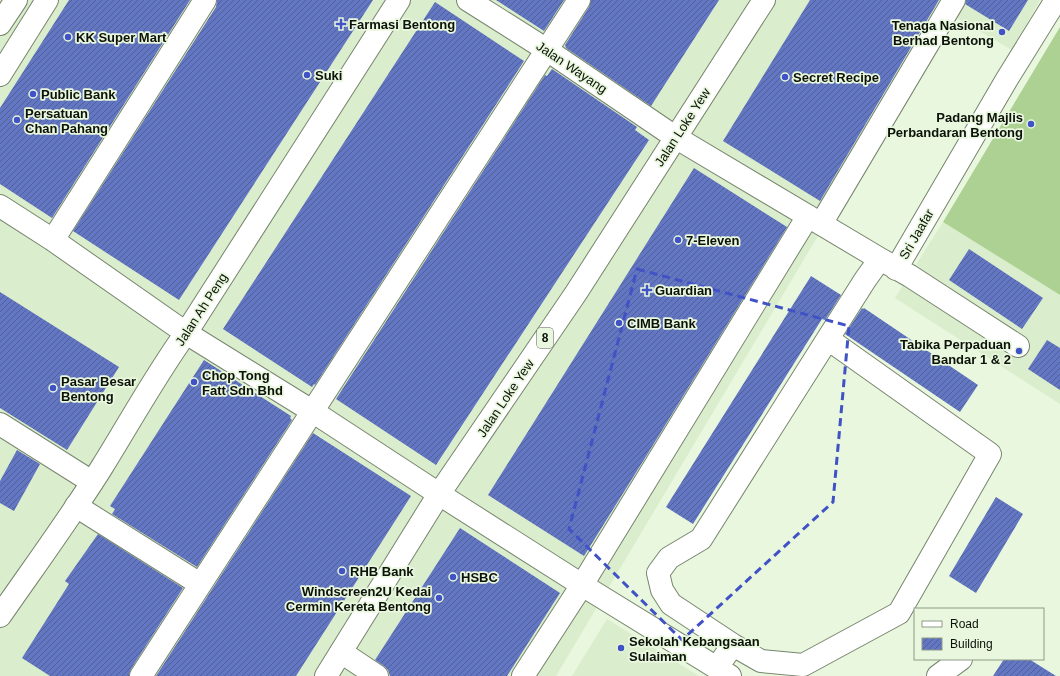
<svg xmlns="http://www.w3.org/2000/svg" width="1060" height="676" viewBox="0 0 1060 676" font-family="Helvetica,sans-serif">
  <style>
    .built { fill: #daedcd }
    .grass { fill: #add192 }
    .building { fill: url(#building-hatch) }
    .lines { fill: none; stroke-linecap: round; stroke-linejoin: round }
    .minor-casing { stroke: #77856e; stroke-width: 24 }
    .major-casing { stroke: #77856e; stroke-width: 24 }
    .minor { stroke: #fff; stroke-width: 22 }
    .major { stroke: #fff; stroke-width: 22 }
    .marked { fill: none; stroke: #4052c6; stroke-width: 3; stroke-dasharray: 8 5; stroke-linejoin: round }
    .poi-dot { fill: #4052c6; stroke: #e8f7dd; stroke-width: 1.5 }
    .labels { text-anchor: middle; stroke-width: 3.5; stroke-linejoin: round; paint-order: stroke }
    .shield { fill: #e8f7dd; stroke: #4e5649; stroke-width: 1 }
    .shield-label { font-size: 12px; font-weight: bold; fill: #0c1109 }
    .poi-label { font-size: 13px; font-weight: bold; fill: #0c1109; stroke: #e8f7dd; text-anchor: start }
    .street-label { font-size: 13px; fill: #0c1109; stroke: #e8f7dd }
  </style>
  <defs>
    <pattern id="building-hatch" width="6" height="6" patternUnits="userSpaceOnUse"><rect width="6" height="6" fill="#6376c1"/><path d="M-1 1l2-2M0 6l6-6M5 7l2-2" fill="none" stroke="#505f9b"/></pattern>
  </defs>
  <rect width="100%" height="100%" fill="#e8f7dd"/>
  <path class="built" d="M0,0H1040L1012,50L950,14L556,676H0Z
    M943,222L1060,295V404L895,298Z
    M607,619L699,676H572Z"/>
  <path class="grass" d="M1060,27V295L943,222Z"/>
  <path class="building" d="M69,0H190L52,218L0,184V108Z
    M217,0H373L179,300L73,231L216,7Z
    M496,0H564L544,31Z
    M591,0H719L651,106L566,48L565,45L589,7Z
    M810,0H939L820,201L723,141Z
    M966,0H1028L1009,31L965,4Z
    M435,2L524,61L315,385L314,384L312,387L223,329Z
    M552,69L637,127L635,130L649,140L436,465L336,399L545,75L547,76Z
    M694,168L787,227L645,458L584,556L488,495Z
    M969,249L1043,298L1022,329L949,280Z
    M811,276L841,295L825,320L822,319L693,524L666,507Z
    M0,292L119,367L67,450L0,408Z
    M862,308L863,309L864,308L978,385L960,412L845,334Z
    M1047,340L1060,348V390L1028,369Z
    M204,360L291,416L290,418L292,420L197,567L112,514L115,509L110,506Z
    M313,433L411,496L296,676H156Z
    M17,450L40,464L14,511L0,503V481Z
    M996,497L1023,514L976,593L949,576Z
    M460,528L560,593L507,676H390L388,670L384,666L375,660Z
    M98,534L183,588L131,669L129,676H50L22,658L69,584L65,581Z
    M1004,659H1029L1056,676H993Z"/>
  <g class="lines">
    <defs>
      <path id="minor" d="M468,0L547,50L675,137L880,259L910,276L1018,346
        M0,24L16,0
        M0,75L47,0
        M0,206L53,240L186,333L312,411L439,494L582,585L730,676
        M821,224L954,0
        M53,240L205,0
        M896,269L1007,79L1056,0
        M0,424L92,482
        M76,506L200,584
        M733,645L671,604L662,590L658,573L669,558L701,539L865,280L880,259
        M341,652L377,676
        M717,667L733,645L761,661L803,665L899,613L990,454L828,339
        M141,676L579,0
        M523,676L582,585L808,216
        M938,676L961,659"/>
      <path id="major" d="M0,616C34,567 70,518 102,467C130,422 155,376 186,333L399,0
        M326,676L439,494L576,293L764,0"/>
    </defs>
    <use href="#minor" class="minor-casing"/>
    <use href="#major" class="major-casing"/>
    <use href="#minor" class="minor"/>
    <use href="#major" class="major"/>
  </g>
  <path class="marked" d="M637,269L849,326L833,502L682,640L569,529Z"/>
  <g class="poi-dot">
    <path d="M339 18h4v4h4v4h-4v4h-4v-4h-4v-4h4z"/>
    <circle cx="1002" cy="32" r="4"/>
    <circle cx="68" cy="37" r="4"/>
    <circle cx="307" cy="75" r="4"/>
    <circle cx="785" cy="77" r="4"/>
    <circle cx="33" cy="94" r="4"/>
    <circle cx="17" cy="120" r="4"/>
    <circle cx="1031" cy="124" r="4"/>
    <circle cx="678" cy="240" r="4"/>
    <path d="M645 284h4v4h4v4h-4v4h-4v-4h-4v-4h4z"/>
    <circle cx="619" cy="323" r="4"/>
    <circle cx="1019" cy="351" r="4"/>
    <circle cx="194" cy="382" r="4"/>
    <circle cx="53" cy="388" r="4"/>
    <circle cx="342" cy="571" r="4"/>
    <circle cx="453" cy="577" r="4"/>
    <circle cx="439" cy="598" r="4"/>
    <circle cx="621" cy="648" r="4"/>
  </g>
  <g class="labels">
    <rect class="shield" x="537" y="328" width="16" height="20" rx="3"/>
    <g class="shield-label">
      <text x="545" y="342">8</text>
    </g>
    <g class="poi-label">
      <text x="349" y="29">Farmasi Bentong</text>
      <text x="994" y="30" text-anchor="end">Tenaga Nasional<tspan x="994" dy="15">Berhad Bentong</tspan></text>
      <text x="76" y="42">KK Super Mart</text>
      <text x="315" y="80">Suki</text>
      <text x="793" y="82">Secret Recipe</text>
      <text x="41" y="99">Public Bank</text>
      <text x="25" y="118">Persatuan<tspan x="25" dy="15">Chan Pahang</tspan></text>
      <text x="1023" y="122" text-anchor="end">Padang Majlis<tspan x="1023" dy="15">Perbandaran Bentong</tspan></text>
      <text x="686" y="245">7-Eleven</text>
      <text x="655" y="295">Guardian</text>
      <text x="627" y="328">CIMB Bank</text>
      <text x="1011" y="349" text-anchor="end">Tabika Perpaduan<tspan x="1011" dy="15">Bandar 1 &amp; 2</tspan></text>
      <text x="202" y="380">Chop Tong<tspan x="202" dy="15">Fatt Sdn Bhd</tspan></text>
      <text x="61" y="386">Pasar Besar<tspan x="61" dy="15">Bentong</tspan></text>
      <text x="350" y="576">RHB Bank</text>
      <text x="461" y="582">HSBC</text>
      <text x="431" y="596" text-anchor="end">Windscreen2U Kedai<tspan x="431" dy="15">Cermin Kereta Bentong</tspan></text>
      <text x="629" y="646">Sekolah Kebangsaan<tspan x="629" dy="15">Sulaiman</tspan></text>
    </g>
    <g class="street-label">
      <text transform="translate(572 67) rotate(34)" y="5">Jalan Wayang</text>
      <text transform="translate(682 127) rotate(-57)" y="5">Jalan Loke Yew</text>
      <text transform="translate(916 234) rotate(-60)" y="5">Sri Jaafar</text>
      <text transform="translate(201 309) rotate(-57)" y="5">Jalan Ah Peng</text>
      <text transform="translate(505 398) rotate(-56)" y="5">Jalan Loke Yew</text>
    </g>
  </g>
  <rect x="914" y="608" width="130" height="52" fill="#e8f7dd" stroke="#909b88"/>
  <rect x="922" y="621" width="20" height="6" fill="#ffffff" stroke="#909b88"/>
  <text x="950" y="628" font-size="12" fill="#0c1109">Road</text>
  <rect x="922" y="638" width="20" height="12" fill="url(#building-hatch)" stroke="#909b88"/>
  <text x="950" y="648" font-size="12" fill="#0c1109">Building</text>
</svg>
